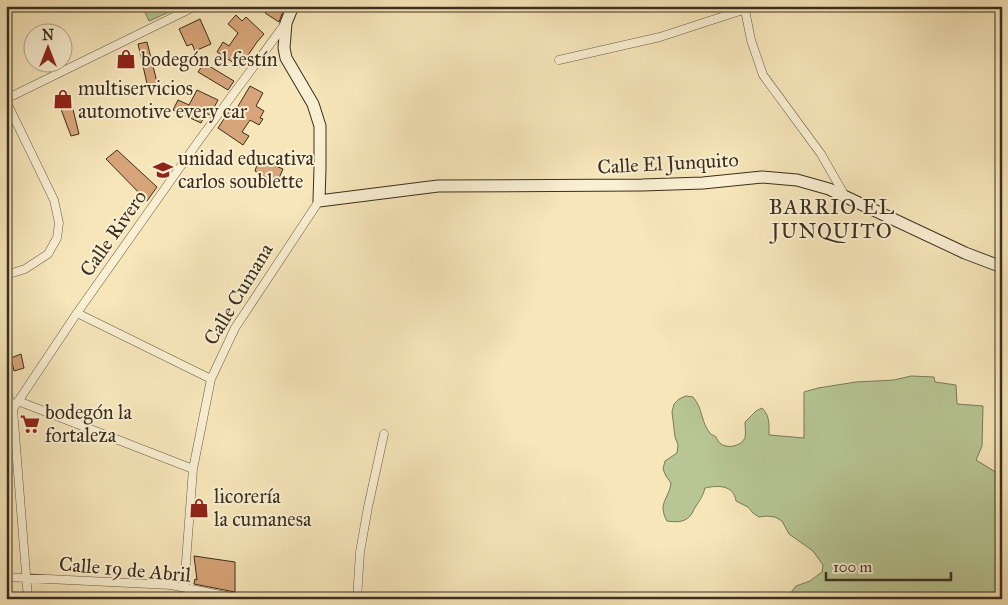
<svg xmlns="http://www.w3.org/2000/svg" width="1008" height="605" viewBox="0 0 1008 605" font-family="'IM FELL Great Primer',serif">
  <style>
    .green { fill: #b7c694; stroke: #797a5a }
    .building { fill: #d7a579; stroke: #3b2e1f }
    .lines { fill: none; stroke-linecap: round; stroke-linejoin: round }
    .street-casing { stroke: #6a5c46; stroke-width: 9 }
    .secondary-casing { stroke: #3b2e1f; stroke-width: 13 }
    .street { stroke: #f9efd2; stroke-width: 8 }
    .secondary { stroke: #f9efd2; stroke-width: 11 }
    .labels { text-anchor: middle; stroke-width: 4; stroke-linejoin: round; paint-order: stroke }
    .poi-label { font-size: 20px; fill: #3b2e1f; stroke: #f9efd2; text-anchor: start }
    .street-label { font-size: 20px; fill: #3b2e1f; stroke: #f9efd2 }
    .neighbourhood-label { font-size: 21px; letter-spacing: 1px; fill: #3b2e1f; stroke: #f9efd2 }
  </style>
  <rect width="100%" height="100%" fill="#f6e6ba"/>
  <filter id="stains"><feTurbulence type="fractalNoise" baseFrequency=".004" numOctaves="4"/><feColorMatrix values="0 0 0 0 .2 0 0 0 0 .09 0 0 0 0 .02 0 0 0 .5 -.17"/></filter>
  <radialGradient id="worn" r=".72"><stop offset=".6" stop-color="#630" stop-opacity="0"/><stop offset="1" stop-color="#630" stop-opacity=".3"/></radialGradient>
  <path class="green" d="M142,6H175L176,9L149,21Z
    M911,376L934,377L935,382L956,385L957,404L983,406L982,446L976,460L1002,476V535L996,542L1002,548V599H786L796,586L810,581L822,572L823,565L813,551L789,534L782,521L775,517L767,516L759,517L753,513L748,507L736,501C734,485 718,485 705,488C703,496 700,500 696,506C694,509 692,514 690,516C684,523 675,522 667,521C657,503 669,499 671,483L666,476L663,469L665,461L677,453L678,445L675,437L672,412L674,404L679,399L686,396L693,397C703,408 701,423 710,433C711,435 714,435 716,437C717,439 719,443 721,444C728,449 741,446 745,438C746,433 745,427 745,422L756,411L762,408C770,416 769,424 769,435L804,438V392L818,388L856,382L894,380Z"/>
  <path class="building" d="M270,6H285L279,22L265,13Z
    M236,15L242,21L246,17L264,34L257,42L240,67L217,52L223,42L229,46L238,33L228,24Z
    M200,19L211,44L195,51L192,44L187,46L179,29Z
    M147,42L158,86L148,88L138,44Z
    M204,63L234,81L228,90L198,72Z
    M250,86L263,93L256,106L264,111L260,118L263,119L259,125L250,120L242,132L249,136L243,145L218,128L230,110L234,113Z
    M197,90L218,100L210,115L206,113L201,123L173,110L178,100L189,105Z
    M69,93L79,134L71,136L56,96Z
    M117,150L157,187L147,201L106,159Z
    M259,159L283,169L276,185L255,171Z
    M21,354L24,368L14,371L11,358Z
    M194,556L235,562V592L194,584L195,579L197,580Z"/>
  <g class="lines">
    <defs>
      <path id="street" d="M746,6L745,10L751,40L763,75L821,154L845,196
        M996,6L1002,10
        M559,60L660,37L755,6
        M6,99L196,6
        M6,101L54,200L59,223L57,238L48,254L25,269L6,275
        M77,313L211,379
        M6,390L13,409L28,599
        M18,401L193,469
        M6,417L13,409L77,313L200,139L285,24
        M6,577L171,585L241,599
        M185,599L186,562L193,469L211,379L235,328L319,201
        M357,599L360,552L368,507L384,434"/>
      <path id="secondary" d="M293,6L286,23L284,48L286,58L313,104L320,126V168L319,201L438,186L642,185L703,183L762,177L797,180L829,189L965,253L1002,267"/>
    </defs>
    <use href="#street" class="street-casing"/>
    <use href="#secondary" class="secondary-casing"/>
    <use href="#street" class="street"/>
    <use href="#secondary" class="secondary"/>
  </g>
  <defs>
    <symbol id="shop-bare" viewBox="-9 -9 18 18"><path d="M-5-2.5h2.3a2.7 3.5 0 0 1 5.4 0H5L5.5 6h-11ZM-1.5-2.5h3a1.5 2.3 0 0 0-3 0Z" fill="#8f2418" stroke="#f9efd2" stroke-width="2.5" paint-order="stroke"/></symbol>
    <symbol id="school-bare" viewBox="-9 -9 18 18"><path d="M0-5L7-2L0 1L-7-2ZM-4 1L0 2.5L4 1V4Q0 6-4 4Z" fill="#8f2418" stroke="#f9efd2" stroke-width="2.5" paint-order="stroke"/></symbol>
    <symbol id="supermarket-bare" viewBox="-9 -9 18 18"><path d="M-6-5.5h2.5l.6 2H6L4.5 2H-2.5L-4.4-4H-6ZM-1.5 3.2a1.3 1.3 0 1 0 .1 0ZM3 3.2a1.3 1.3 0 1 0 .1 0Z" fill="#8f2418" stroke="#f9efd2" stroke-width="2.5" paint-order="stroke"/></symbol>
  </defs>
  <g fill-rule="evenodd">
    <use href="#shop-bare" x="112" y="45" width="28" height="28"/>
    <use href="#shop-bare" x="49" y="85" width="28" height="28"/>
    <use href="#school-bare" x="149" y="156" width="28" height="28"/>
    <use href="#supermarket-bare" x="16" y="410" width="28" height="28"/>
    <use href="#shop-bare" x="185" y="494" width="28" height="28"/>
  </g>
  <g class="labels">
    <g class="poi-label">
      <text x="141" y="66">bodegón el festín</text>
      <text x="78" y="95">multiservicios<tspan x="78" dy="23">automotive every car</tspan></text>
      <text x="178" y="165">unidad educativa<tspan x="178" dy="23">carlos soublette</tspan></text>
      <text x="45" y="419">bodegón la<tspan x="45" dy="23">fortaleza</tspan></text>
      <text x="214" y="503">licorería<tspan x="214" dy="23">la cumanesa</tspan></text>
    </g>
    <g class="street-label">
      <text transform="translate(668 163) rotate(-3)" y="7">Calle El Junquito</text>
      <text transform="translate(113 233) rotate(-55)" y="7">Calle Rivero</text>
      <text transform="translate(238 294) rotate(-59)" y="7">Calle Cumana</text>
      <text transform="translate(125 569) rotate(5)" y="7">Calle 19 de Abril</text>
    </g>
    <g class="neighbourhood-label">
      <text x="832" y="214">BARRIO EL<tspan x="832" dy="24">JUNQUITO</tspan></text>
    </g>
  </g>
  <rect width="1008" height="605" fill="none" stroke="#f6e6ba" stroke-width="25"/>
  <rect x="8" y="8" width="993" height="590" fill="none" stroke="#3b2e1f" stroke-width="2.5"/>
  <rect x="12" y="12" width="983" height="580" fill="none" stroke="#3b2e1f"/>
  <g transform="translate(48 48)"><circle r="24" fill="#f9efd2" stroke="#ada28a"/>
  <path d="M0-4L9 19L0 12L-9 19Z" fill="#8f2418"/>
  <text y="-8" font-size="14" font-weight="bold" text-anchor="middle" fill="#3b2e1f">N</text>
  </g>
  <path d="M826 572v8h125v-8" fill="none" stroke="#3b2e1f" stroke-width="2.5"/>
  <text x="833" y="572" font-size="15" fill="#3b2e1f" stroke="#f9efd2" stroke-width="4" paint-order="stroke">100 m</text>
  <rect width="100%" height="100%" filter="url(#stains)"/>
  <rect width="100%" height="100%" fill="url(#worn)"/>
</svg>
